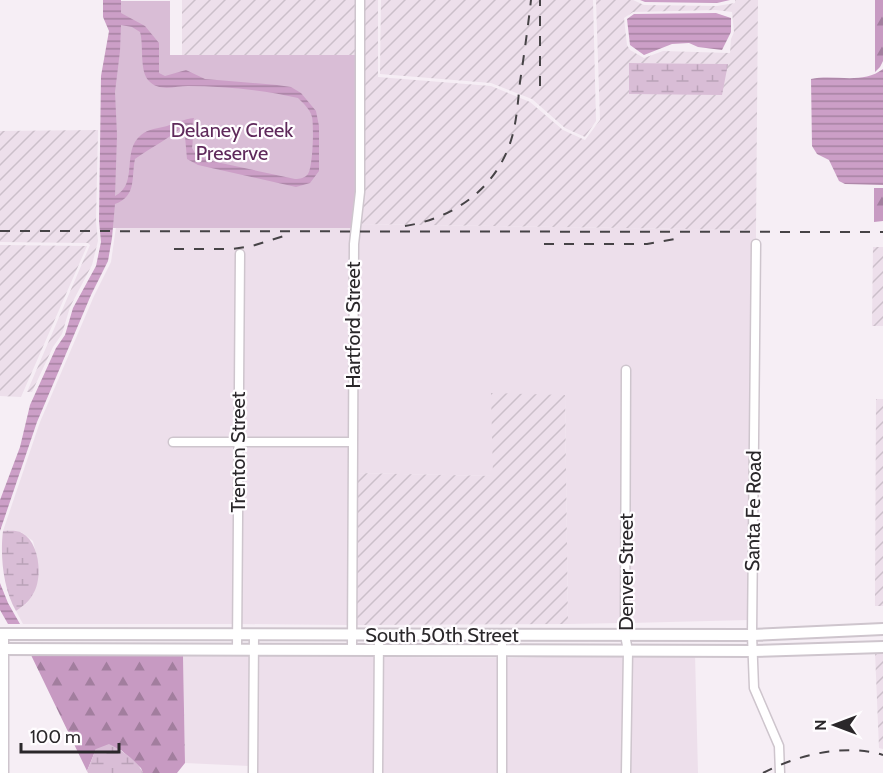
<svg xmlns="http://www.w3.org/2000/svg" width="883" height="773" viewBox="0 0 883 773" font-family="Cabin,sans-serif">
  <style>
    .built { fill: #eddfeb }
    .industrial { fill: url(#industrial-furrows); fill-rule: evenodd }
    .forest { fill: url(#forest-firs) }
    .wetland { fill: url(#wetland-marsh) }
    .green { fill: #d9bdd6 }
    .water { fill: url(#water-rules); fill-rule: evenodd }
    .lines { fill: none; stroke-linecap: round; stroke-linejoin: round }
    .minor-casing { stroke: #cec5cd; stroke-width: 11 }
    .major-casing { stroke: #cec5cd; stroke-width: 14 }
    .minor { stroke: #fff; stroke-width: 8 }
    .major { stroke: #fff; stroke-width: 10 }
    .rail { stroke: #464346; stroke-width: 2; stroke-dasharray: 10 10; stroke-linecap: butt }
    .labels { text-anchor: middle; stroke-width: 4.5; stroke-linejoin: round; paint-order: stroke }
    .park-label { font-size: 20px; fill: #5f295b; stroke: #fffdff }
    .street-label { font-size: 20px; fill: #2a272a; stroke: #fffdff }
  </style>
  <defs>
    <pattern id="industrial-furrows" width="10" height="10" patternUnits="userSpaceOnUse" patternTransform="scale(1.5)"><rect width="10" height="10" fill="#eddfeb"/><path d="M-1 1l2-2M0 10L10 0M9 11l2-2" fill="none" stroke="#cbbfca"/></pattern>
    <pattern id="forest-firs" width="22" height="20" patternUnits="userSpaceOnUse" patternTransform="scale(1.5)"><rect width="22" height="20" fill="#c79ac2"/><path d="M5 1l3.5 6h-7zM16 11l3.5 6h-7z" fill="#a27e9e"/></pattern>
    <pattern id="wetland-marsh" width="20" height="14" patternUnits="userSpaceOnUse" patternTransform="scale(1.5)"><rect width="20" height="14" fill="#d9bdd6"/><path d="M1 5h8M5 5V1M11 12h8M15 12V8" fill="none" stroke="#baa2b8"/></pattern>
    <pattern id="water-rules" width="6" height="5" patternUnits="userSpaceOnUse" patternTransform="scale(1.5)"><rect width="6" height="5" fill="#cc9fc7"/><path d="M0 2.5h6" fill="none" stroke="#a682a2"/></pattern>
  </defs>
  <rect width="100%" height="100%" fill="#f6eef5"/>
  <path class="built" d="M352,224L350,244L349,439H242L243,251H236L234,439L170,438V445L234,446V624H23L16,611L27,603L37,558L33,541L21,532L3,531L40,422L94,296L111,262L116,227Z
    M360,224L756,230V241L752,242L749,620L629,623V367H622V623L568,624L565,395L493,476L356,473L357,245Z
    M349,445V625L241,624L242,446Z
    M695,654L698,773H629L632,655Z
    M624,655L622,773H506V658Z
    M183,656H250L249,766L185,763Z
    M257,656L375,657L374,773H257Z
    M383,657L498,658V773H382Z"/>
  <path class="industrial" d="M182,0H356V63L182,59Z
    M364,0H378V77L491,86L530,102L563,130L585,140L600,120L596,0H633L644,5L717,6L735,3V0H758L756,230L362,224ZM716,10L732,12L734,32L731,39L730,53L663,51L644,58L630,50L627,45L624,18L633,12ZM629,63L728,64V65L629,94Z
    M381,0H593L596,121L585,137L565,128L532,99L491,83L380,74Z
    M98,130L96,221L98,241L92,265L70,307L62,334L53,347L32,392H27L90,245L88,243L0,242V131Z
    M0,245L87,246L21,397L0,396Z
    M873,247H883V326H872Z
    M491,393L565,395L568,624L356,625V473L493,476Z
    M876,399H883V606H875Z
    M875,652H883V749L879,748Z"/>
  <path class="forest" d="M875,0H883V61L880,67L875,72Z
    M874,188H883V221L874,222Z
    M31,655L183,656L185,763L177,773H143L141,768L121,750L96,749L87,771Z"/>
  <path class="wetland" d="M629,63L728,64L722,95L629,94Z
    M3,531C9,531 17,530 22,533C40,543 43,578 33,594C29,602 23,606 16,611C3,589 0,555 3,531Z
    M109,744C121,750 137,760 143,773H88L87,771L96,749Z"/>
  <path class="green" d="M110,1H170V55H356L355,228H109Z"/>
  <path class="water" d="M103,0H121V13L145,26L159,43V73L165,76L186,70L205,79L277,85L291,87L301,93L316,111L319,126V171L310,183L296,187L198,165L187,159L184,125C171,138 151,147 135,159C131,178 137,196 115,204L112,238L108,261L91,295L37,422L0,531V500L20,447L30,405L56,348L65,335L73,308L96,266L101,242L99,221L101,76L109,31L103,17ZM121,25L132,27L140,32C144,45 139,71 149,81C159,92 175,86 188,86C224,86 262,90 298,98C303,103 310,109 312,117C314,126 313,167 308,174C305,178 300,179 295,179L207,160L195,153L192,148C194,138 191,125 194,118C184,119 176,123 167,126C159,128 148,129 141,135C121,151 139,184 115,196L117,135L115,92L120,51Z
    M640,0H730L717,3L645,2Z
    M716,13L731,18V32L722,50L698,47L689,43L672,44L644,55L630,45L627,19L634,14Z
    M883,69V185L845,184L839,181L829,160L817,154L812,146L811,79C835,74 862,85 883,69Z
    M0,583L8,603L20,624H8L0,610Z"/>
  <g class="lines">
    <defs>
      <path id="minor" d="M756,244L752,635L754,688L779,746L780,773
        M173,442H352
        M237,650L240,254
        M352,650L354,244L360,192V0
        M4,773V634
        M253,773L254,634
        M378,773L379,634
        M502,773V635
        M626,773L628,651L625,635L626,370"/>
      <path id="major" d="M0,634L752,635L883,629
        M0,649L753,651L883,647"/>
    </defs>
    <use href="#minor" class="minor-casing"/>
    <use href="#major" class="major-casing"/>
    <use href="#minor" class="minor"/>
    <use href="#major" class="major"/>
    <path class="rail" d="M540,86V0
      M405,226C455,218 498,187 512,137C517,119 518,100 520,82C524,55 528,27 531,0
      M0,231L883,232
      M544,244H647L680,238
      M174,249H233L252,246L287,235
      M763,773C797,755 845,743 883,755"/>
  </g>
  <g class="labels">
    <g class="park-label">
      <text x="232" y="137">Delaney Creek<tspan x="232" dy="23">Preserve</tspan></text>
    </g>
    <g class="street-label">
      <text transform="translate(353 325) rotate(-90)" y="7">Hartford Street</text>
      <text transform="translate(238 452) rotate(-90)" y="7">Trenton Street</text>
      <text transform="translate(753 511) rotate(-89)" y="7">Santa Fe Road</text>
      <text transform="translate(626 572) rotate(-90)" y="7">Denver Street</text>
      <text x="442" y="642">South 50th Street</text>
    </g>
  </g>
  <g transform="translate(835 725) rotate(270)" stroke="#fffdff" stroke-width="4.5" paint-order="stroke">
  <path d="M0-4.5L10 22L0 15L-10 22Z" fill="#2a272a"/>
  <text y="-9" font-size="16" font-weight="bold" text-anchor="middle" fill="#2a272a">N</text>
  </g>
  <path d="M21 743v9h98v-9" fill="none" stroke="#2a272a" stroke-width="3"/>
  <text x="30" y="743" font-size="18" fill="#2a272a" stroke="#fffdff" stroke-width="4.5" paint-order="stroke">100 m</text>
</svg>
